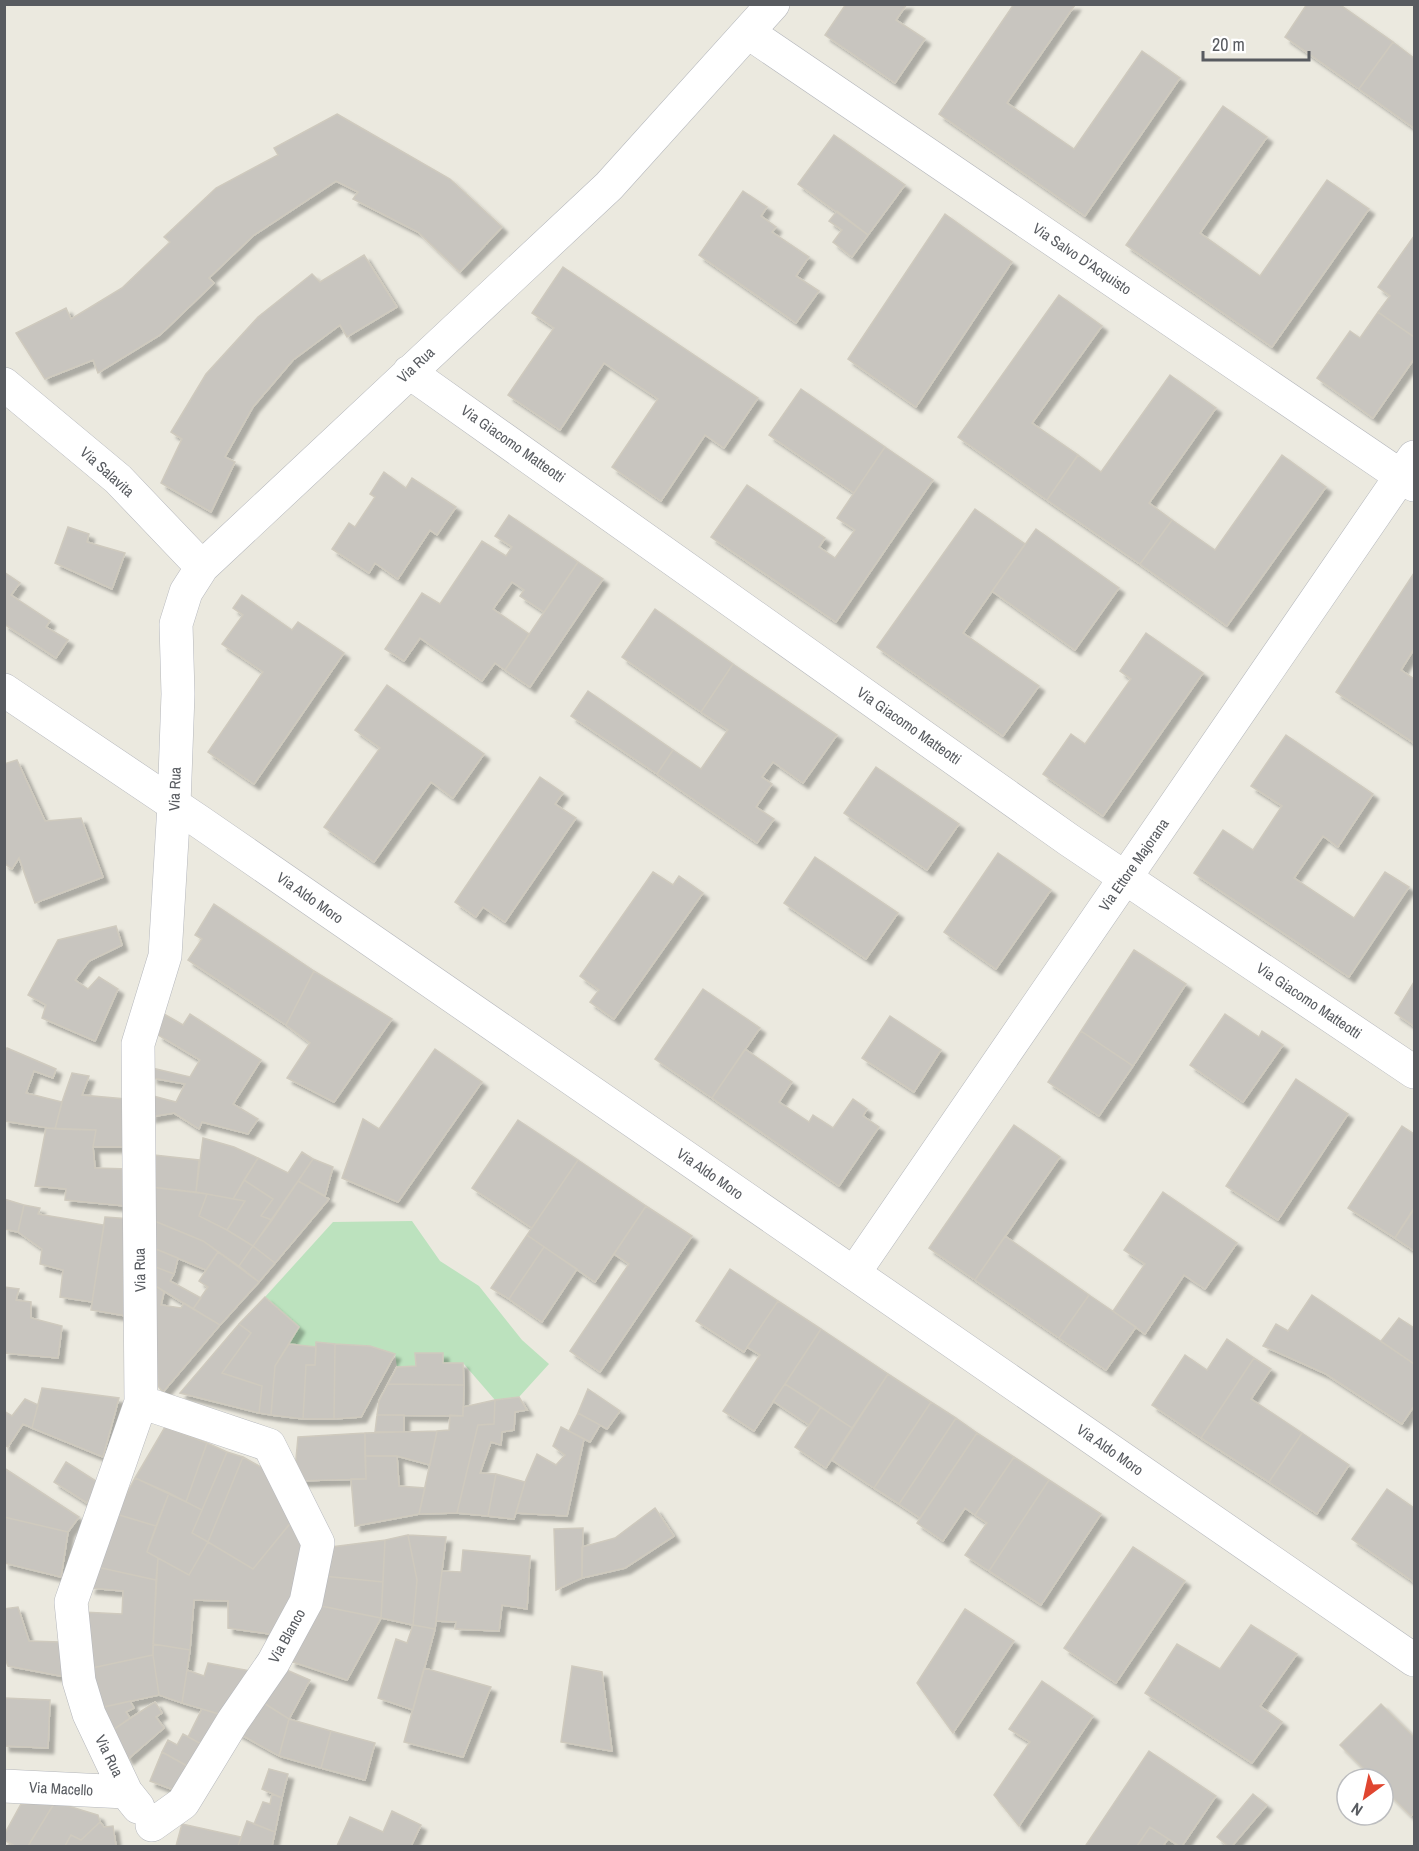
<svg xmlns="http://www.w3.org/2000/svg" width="1419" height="1851" viewBox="0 0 1419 1851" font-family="'Archivo Narrow',sans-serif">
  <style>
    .green { fill: #bce2be }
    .building { fill: #c8c5bf; stroke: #cfcabe; stroke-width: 1.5; filter: url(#shadow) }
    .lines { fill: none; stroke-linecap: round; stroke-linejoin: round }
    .minor-casing { stroke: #b5b7bc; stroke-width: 34 }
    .tertiary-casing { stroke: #b5b7bc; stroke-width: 34 }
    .minor { stroke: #fff; stroke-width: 33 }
    .tertiary { stroke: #fff; stroke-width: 33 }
    .labels { text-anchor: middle; stroke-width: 5; stroke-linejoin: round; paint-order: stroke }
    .street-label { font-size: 15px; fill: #585b60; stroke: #fff }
  </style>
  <defs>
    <filter id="shadow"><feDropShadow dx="5.5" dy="5.5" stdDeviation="1.5" flood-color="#0004"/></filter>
  </defs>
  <rect width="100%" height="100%" fill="#ebe9df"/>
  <path class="green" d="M412,1221L440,1261L479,1286L522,1340L549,1364L519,1397L495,1400L463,1363H443V1353H416V1366L397,1367L395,1354L370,1346L335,1344L316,1347L289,1344L299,1327L265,1297L333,1222Z"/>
  <path class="building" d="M846,4H907L896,20L925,39L895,83L825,35Z
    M1014,4L1075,5L1007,103L1074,149L1142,51L1180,78L1085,216L939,114Z
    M1307,4H1339L1393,42L1359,89L1285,37Z
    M1393,42L1414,58V128L1359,89Z
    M1223,106L1267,137L1200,233L1260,276L1327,180L1369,209L1272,347L1126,245Z
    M337,114L450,179L502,227L460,272L418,232L353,199L358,192L336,181L254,235L209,278L214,283L160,335L98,373L93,360L45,379L16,333L66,308L71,319L122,288L170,242L164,237L216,188L278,155L274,148Z
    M834,135L905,185L868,235L798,184Z
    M743,191L767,207L761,216L776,227L772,232L809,257L796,276L819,291L796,323L699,255Z
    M837,211L868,235L852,257L833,242L842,230L829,221Z
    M945,214L1012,262L916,407L848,359Z
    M1414,236V337L1378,312L1390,296L1378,287Z
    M364,255L397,307L347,337L340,325L293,360L253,407L225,457L235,462L211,512L161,483L182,439L171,432L206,374L258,317L312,274L320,282Z
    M563,267L758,398L724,448L705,435L661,501L612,467L658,399L604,363L560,430L508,395L554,328L532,313Z
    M1059,295L1102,326L1032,423L1078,455L1047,500L958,437Z
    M1378,312L1414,337V359L1373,418L1317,378L1350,331L1360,338Z
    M1170,375L1216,408L1149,503L1172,520L1140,564L1047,500L1078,455L1101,472Z
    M801,389L885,447L854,493L769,435Z
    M885,447L933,480L836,622L711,537L747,485L825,538L819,547L835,558L855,530L837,518Z
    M1282,455L1326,487L1227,626L1140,564L1172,520L1215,550Z
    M384,472L406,488L412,478L456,507L437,535L430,530L398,579L375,563L369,573L332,549L349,523L355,527L375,497L370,494Z
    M975,509L1025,544L963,633L1039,686L1003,736L877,647Z
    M509,515L578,562L544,612L520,596L524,590L512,582L493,609L529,634L505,670L495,663L482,681L420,638L404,661L385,649L422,593L440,604L482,541L506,556L512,547L495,536Z
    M68,527L89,534L87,542L125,553L112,589L55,563Z
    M1036,529L1119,588L1075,650L992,591Z
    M578,562L603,579L530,687L505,670Z
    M4,572L20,583L11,595L50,621L46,627L68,640L56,658L4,624Z
    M1414,573V649L1401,670L1414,679V743L1336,692Z
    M242,595L292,630L298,622L344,653L254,784L208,752L263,672L222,644L243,615L233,608Z
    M655,609L733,664L701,712L622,657Z
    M1146,633L1203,673L1103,816L1043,774L1071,734L1085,744L1131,679L1120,671Z
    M733,664L837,735L803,783L773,762L762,777L772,784L756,807L774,819L757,843L657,774L673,750L701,769L728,730L701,712Z
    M387,685L484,754L453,798L431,782L374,862L324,827L380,748L355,730Z
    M588,691L673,750L657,774L571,716Z
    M1286,735L1373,794L1338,847L1323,836L1294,878L1354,918L1385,872L1409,887L1349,977L1194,873L1223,830L1253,850L1282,806L1251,786Z
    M17,760L45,821L81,818L103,877L35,903L19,858L12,869L4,863V764Z
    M876,767L959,824L927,870L844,813Z
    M540,777L563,793L555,804L576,818L505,922L483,907L476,917L455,902Z
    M998,853L1051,890L996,969L944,932Z
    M815,857L898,913L866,959L784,903Z
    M653,872L673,885L679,876L703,893L614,1019L590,1002L599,990L580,976Z
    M214,904L314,971L286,1025L188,960L202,939L195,935Z
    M116,926L122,945L89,961L75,980L88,989L99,977L118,989L95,1041L42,1018L46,1005L28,995L58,940Z
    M1134,950L1186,984L1133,1066L1081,1031Z
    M314,971L392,1019L334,1102L287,1078L310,1043L286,1025Z
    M1414,982V1026L1395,1013Z
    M703,989L760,1028L712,1098L655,1059Z
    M164,1014L183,1025L190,1014L261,1060L233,1104L258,1119L248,1134L202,1122L199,1129L174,1113L150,1117L153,1096L176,1102L185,1084L152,1078V1068L190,1077L200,1060L158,1035Z
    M1225,1014L1259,1037L1262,1031L1283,1045L1243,1102L1190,1065Z
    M890,1016L941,1050L914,1092L862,1058Z
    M1081,1031L1133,1066L1099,1116L1048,1082Z
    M7,1048L56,1069L53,1078L34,1071L26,1093L62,1102L55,1129L4,1121V1055Z
    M435,1049L482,1082L398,1202L342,1178L363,1119L379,1129Z
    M745,1049L792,1082L779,1102L809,1122L813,1115L833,1128L853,1099L867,1109L863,1116L879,1127L839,1186L712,1098Z
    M72,1073L89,1076L82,1095L126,1099L125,1147H93L96,1130L55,1129L62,1102Z
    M1296,1079L1348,1114L1278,1220L1226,1186Z
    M518,1120L578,1160L532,1228L472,1188Z
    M1014,1125L1060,1157L975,1280L929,1248Z
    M1402,1126L1414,1134V1208L1395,1238L1348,1208Z
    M46,1128L96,1130L93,1147L95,1168L129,1169L125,1206L65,1200L66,1189L35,1186Z
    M203,1138L234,1147L258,1158L233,1199L196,1192Z
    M302,1152L313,1159L272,1220L261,1216L273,1199L244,1180L258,1158L288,1173Z
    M154,1155L199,1160L196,1192L151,1187Z
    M313,1159L333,1167L325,1196L298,1181Z
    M578,1160L646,1206L595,1282L527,1235Z
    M244,1180L273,1199L261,1216L272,1220L253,1246L227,1230L245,1201L233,1199Z
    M298,1181L329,1199L275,1263L253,1246Z
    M151,1187L207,1194L199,1216L227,1230L253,1246L239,1266L203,1241L152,1220Z
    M1163,1192L1237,1243L1205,1289L1184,1275L1145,1334L1113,1311L1145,1264L1124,1250Z
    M207,1194L245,1201L227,1230L199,1216Z
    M4,1199L24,1205L18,1232L4,1229Z
    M24,1205L40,1208L38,1214L104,1225L92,1302L60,1297L63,1270L40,1264L42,1249L18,1232Z
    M646,1206L692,1236L600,1372L570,1351L629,1264L614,1254Z
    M1414,1209V1248L1413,1250L1395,1238Z
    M105,1217L132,1219L127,1316L91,1310Z
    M152,1220L203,1241L218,1252L206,1270L151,1247Z
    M527,1235L544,1247L509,1299L491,1288Z
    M1005,1236L1089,1295L1059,1338L975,1280Z
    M253,1246L275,1263L259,1282L239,1266Z
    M151,1247L178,1258L174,1274L153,1266Z
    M544,1247L577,1269L542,1322L509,1299Z
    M218,1252L259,1282L220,1325L193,1309L208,1287L199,1281Z
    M153,1266L174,1274L170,1281L201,1298L193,1309L154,1285Z
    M730,1269L778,1301L744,1352L696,1321Z
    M154,1285L164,1292L161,1305L181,1308L184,1303L220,1325L163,1392L158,1386Z
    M4,1287L19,1289L16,1300L31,1302V1318L62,1326L58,1358L4,1353Z
    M1089,1295L1136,1327L1106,1370L1059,1338Z
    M1312,1295L1414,1364V1406L1402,1424L1326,1374L1263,1346L1276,1324L1288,1331Z
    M265,1297L299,1327L275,1366L271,1415L259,1413L262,1386L222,1373L251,1333L239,1324Z
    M778,1301L821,1329L754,1431L723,1411L760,1355L747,1347Z
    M1399,1318L1414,1328V1364L1381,1341Z
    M239,1324L251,1333L222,1373L262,1386L259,1413L180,1393Z
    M821,1329L888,1374L852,1428L785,1384Z
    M1227,1339L1254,1358L1201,1438L1152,1405L1185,1355L1207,1370Z
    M316,1342L335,1344L334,1419H303L306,1365H315Z
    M289,1344L316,1347L315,1365H306L303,1419L271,1415L275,1366Z
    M335,1344L370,1346L395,1354L361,1417L334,1419Z
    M415,1353H443V1363H463L464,1385L388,1384L397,1367L416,1366Z
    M1254,1358L1271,1369L1251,1399L1302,1433L1269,1482L1201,1438Z
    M888,1374L931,1402L874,1488L832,1460Z
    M388,1384L464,1385L463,1416L377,1415L379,1401Z
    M785,1384L821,1407L809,1425L773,1401Z
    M42,1388L119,1398L103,1457L32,1428Z
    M588,1389L620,1411L607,1429L578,1413Z
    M519,1397L527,1410L515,1412L514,1430L502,1432L501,1445L491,1442L480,1473L496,1474L488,1516L457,1513L478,1425L494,1424L495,1400Z
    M25,1399L38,1405L32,1428L23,1424L8,1447L4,1445V1411L12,1416Z
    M495,1400L494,1424L478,1425L457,1513L419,1514L437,1431L449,1430L450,1415L463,1416V1407Z
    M931,1402L956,1418L899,1504L874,1488Z
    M821,1407L852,1428L826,1468L795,1447Z
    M578,1413L600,1425L590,1442L569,1431Z
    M377,1415H404V1432H375Z
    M956,1418L977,1433L920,1518L899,1504Z
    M165,1427L207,1443L186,1502L135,1478Z
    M561,1427L584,1439L567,1516L516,1513L525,1482L537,1454L556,1465L565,1455L553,1446Z
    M437,1431L430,1465L397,1456H365V1433Z
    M365,1433L366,1479L294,1481L298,1437Z
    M977,1433L1014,1457L975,1515L965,1508L943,1541L917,1523Z
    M1302,1433L1349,1465L1317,1514L1269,1482Z
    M207,1443L227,1452L202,1510L186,1502Z
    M227,1452L243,1457L208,1542L192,1533Z
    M365,1456H397L399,1486L425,1488L419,1514L355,1526L351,1479H366Z
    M243,1457L268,1471L293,1520L253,1569L208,1542Z
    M1014,1457L1049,1480L989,1571L965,1555L987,1523L975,1515Z
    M66,1462L99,1483L87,1503L54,1482Z
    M4,1468L79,1517L68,1532L4,1517Z
    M496,1474L525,1482L514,1519L488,1516Z
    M135,1478L169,1493L156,1526L116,1514Z
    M1049,1480L1101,1514L1041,1605L989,1571Z
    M1387,1489L1414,1508V1582L1352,1539Z
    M169,1493L202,1510L192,1533L208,1542L189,1575L147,1552Z
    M655,1508L674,1536L625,1568L582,1578V1547L615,1538Z
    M116,1514L156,1526L147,1552L158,1558L156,1580L97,1567Z
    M4,1517L68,1532L61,1577L4,1563Z
    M293,1520L303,1542L296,1597L276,1635L228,1628V1601L194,1600L190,1650L153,1644L158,1558L189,1575L208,1542L253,1569Z
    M583,1528L582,1578L556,1590L554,1529Z
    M408,1535L417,1580L413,1625L381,1618L385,1540Z
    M408,1535L446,1537L435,1629L413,1625L417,1580Z
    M385,1540L383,1582L323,1576L331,1547Z
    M1133,1547L1185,1581L1116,1683L1064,1648Z
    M463,1550L530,1556L527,1609L502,1605L499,1631L455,1629L456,1622L436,1621L442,1571L461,1572Z
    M97,1567L156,1580L153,1655L87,1669L83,1612L122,1614L123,1591L90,1588Z
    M323,1576L383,1582L381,1618L316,1605Z
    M316,1605L381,1618L347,1680L290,1661Z
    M18,1607L29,1641L60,1642L66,1677L8,1666L4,1656V1609Z
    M965,1609L1014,1641L953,1733L917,1683Z
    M413,1625L435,1629L413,1710L378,1698L396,1639L407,1643Z
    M1251,1625L1297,1654L1260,1706L1282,1722L1252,1763L1145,1693L1177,1644L1220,1669Z
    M153,1644L190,1650L182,1703L159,1695L153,1655Z
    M153,1655L159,1695L99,1708L87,1669Z
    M208,1663L256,1672L222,1715L182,1703L187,1670L204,1676Z
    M572,1666L602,1672L612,1751L561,1742Z
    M282,1668L310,1680L289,1719L259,1700Z
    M424,1668L491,1687L463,1757L404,1742Z
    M1042,1681L1093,1716L1019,1826L994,1795L1030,1742L1009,1729Z
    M4,1698L50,1700L48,1748L4,1746Z
    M259,1700L289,1719L279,1756L236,1732Z
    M130,1701L134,1708L126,1712L130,1718L111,1731L99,1708Z
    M155,1702L162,1713L156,1717L164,1728L128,1759L111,1731Z
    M1381,1704L1414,1737V1813L1411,1816L1383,1788V1779H1374L1340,1745Z
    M202,1709L222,1715L203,1745L188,1737Z
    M289,1719L331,1731L321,1768L279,1756Z
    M331,1731L375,1743L365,1780L321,1768Z
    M183,1734L203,1745L189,1767L162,1752L168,1740L177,1745Z
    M1149,1751L1216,1796L1182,1846H1179L1150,1827L1137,1846H1089L1086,1845Z
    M162,1752L189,1767L174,1790L150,1781Z
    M269,1769L288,1774L282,1798L262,1789Z
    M272,1794L282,1798L275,1832L254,1824L263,1802L270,1804Z
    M1253,1794L1267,1805L1232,1846H1228L1217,1837Z
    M55,1802L28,1846H15L4,1840V1835L21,1804Z
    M55,1802L98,1815L100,1822L81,1840L71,1835L65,1846H28Z
    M392,1811L421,1825L411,1846H337L350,1817L383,1832Z
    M247,1821L275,1832L272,1846H238Z
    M100,1822L104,1827L113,1826L116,1846H65L71,1835L81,1840Z
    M182,1824L241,1837L238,1846H176Z
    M1150,1827L1168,1839L1163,1846H1137Z"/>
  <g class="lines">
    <defs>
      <path id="minor" d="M749,33L1414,485
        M409,372L1069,840L1414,1072
        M4,384L118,479L202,567
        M854,1273L1414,457
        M141,1402L269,1445L318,1543L306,1602L273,1663L233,1721L183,1803L152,1825
        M4,1786L126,1792L138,1807
        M126,1792L89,1714L79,1681L71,1602L141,1402L138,1044L165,956L174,805L178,694L176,624L186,592L202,567L609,186L773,4"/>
      <path id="tertiary" d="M4,690L200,822L1414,1660"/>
    </defs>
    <use href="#minor" class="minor-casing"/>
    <use href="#tertiary" class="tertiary-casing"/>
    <use href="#minor" class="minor"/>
    <use href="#tertiary" class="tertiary"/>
  </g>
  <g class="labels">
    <g class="street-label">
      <text transform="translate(1082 259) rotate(34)" y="5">Via Salvo D'Acquisto</text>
      <text transform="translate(416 365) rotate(-43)" y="5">Via Rua</text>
      <text transform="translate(513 444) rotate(35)" y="5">Via Giacomo Matteotti</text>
      <text transform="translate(107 472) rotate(42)" y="5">Via Salavita</text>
      <text transform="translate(909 726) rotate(35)" y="5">Via Giacomo Matteotti</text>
      <text transform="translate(175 789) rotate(-88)" y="5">Via Rua</text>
      <text transform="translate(1134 865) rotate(-55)" y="5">Via Ettore Majorana</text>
      <text transform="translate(310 898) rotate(35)" y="5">Via Aldo Moro</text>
      <text transform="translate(1309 1001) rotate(34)" y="5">Via Giacomo Matteotti</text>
      <text transform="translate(710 1174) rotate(35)" y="5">Via Aldo Moro</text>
      <text transform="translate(140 1270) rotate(-91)" y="5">Via Rua</text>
      <text transform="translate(1110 1450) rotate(35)" y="5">Via Aldo Moro</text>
      <text transform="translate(287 1636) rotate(-61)" y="5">Via Blanco</text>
      <text transform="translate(109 1756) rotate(64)" y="5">Via Rua</text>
      <text transform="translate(61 1789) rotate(3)" y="5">Via Macello</text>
    </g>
  </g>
  <rect width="1419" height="1851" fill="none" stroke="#585b60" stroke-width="12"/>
  <g transform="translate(1365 1797) rotate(213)"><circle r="28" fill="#ffffff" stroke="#bcbdbf" stroke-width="1.5"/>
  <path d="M0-4.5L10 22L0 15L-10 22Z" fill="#e04630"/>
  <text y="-9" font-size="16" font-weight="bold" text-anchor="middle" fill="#585b60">N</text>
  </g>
  <path d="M1203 51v9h106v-9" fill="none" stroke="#585b60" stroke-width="3"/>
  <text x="1212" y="51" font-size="18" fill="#585b60" stroke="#ffffff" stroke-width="4.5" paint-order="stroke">20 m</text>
</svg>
